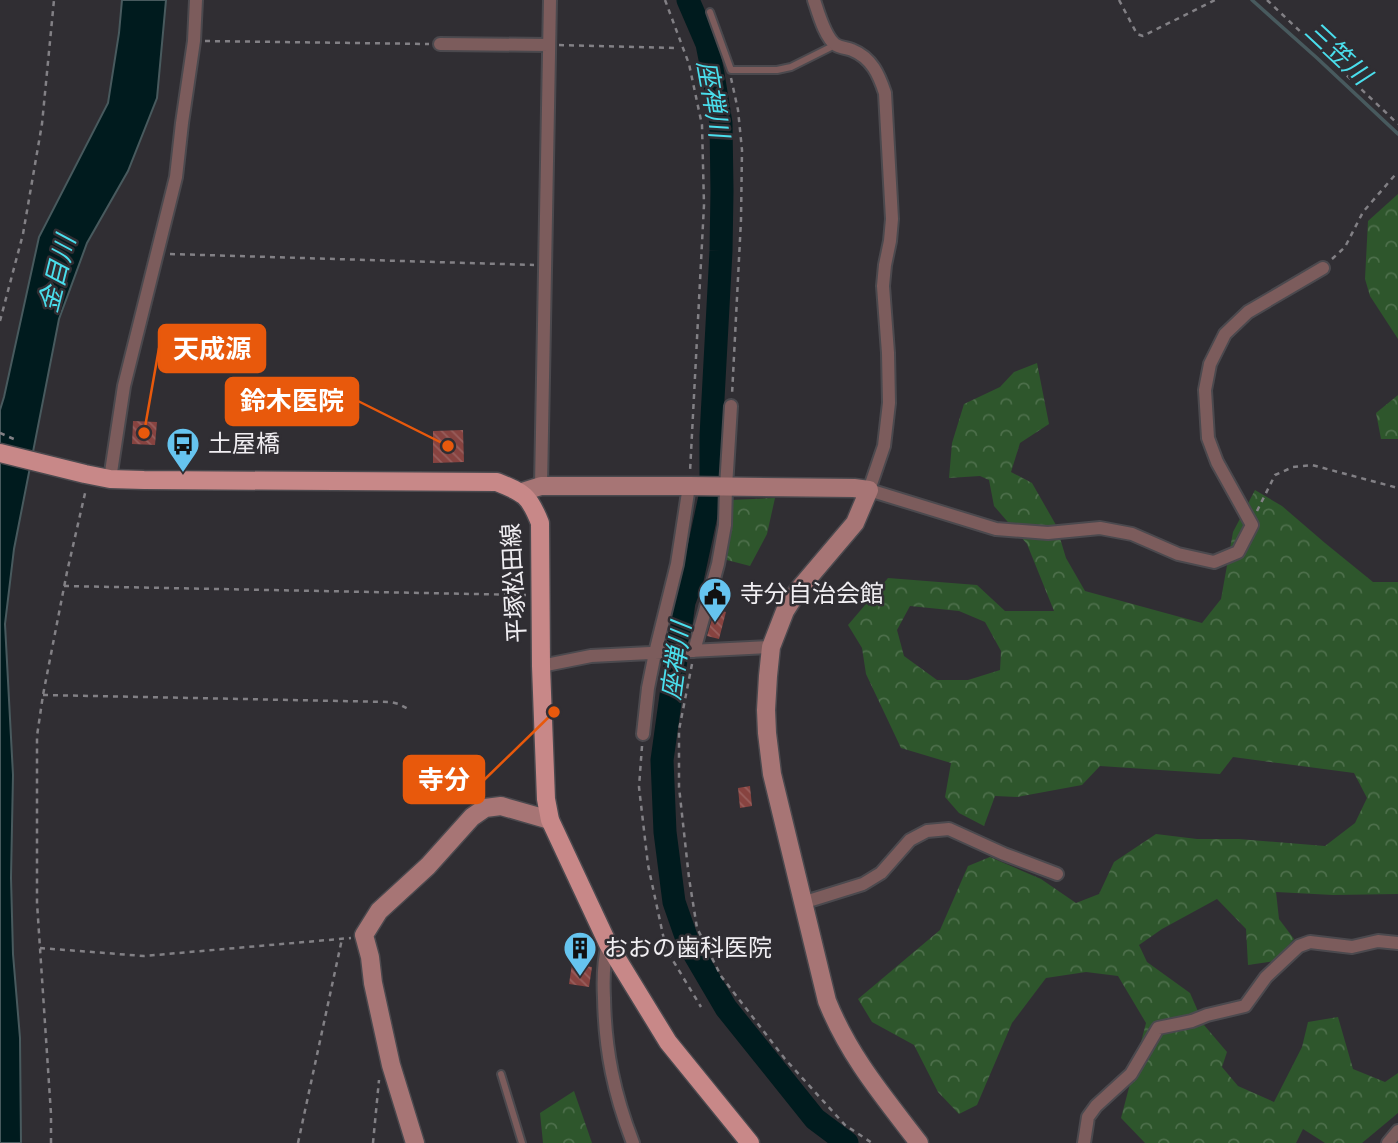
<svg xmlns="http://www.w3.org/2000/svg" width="1398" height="1143" viewBox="0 0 1398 1143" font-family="Helvetica,'Noto Sans JP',sans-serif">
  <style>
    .forest { fill: url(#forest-crowns); fill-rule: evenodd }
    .water { fill: #001b1e; stroke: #485a5e; stroke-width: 2 }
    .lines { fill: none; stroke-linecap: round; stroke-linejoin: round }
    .stream { stroke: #485a5e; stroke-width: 3.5 }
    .river { stroke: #001b1e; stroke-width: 23 }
    .building { fill: url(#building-back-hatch) }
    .lane-casing { stroke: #4b494e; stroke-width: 10 }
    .street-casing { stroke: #4b494e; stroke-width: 16 }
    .secondary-casing { stroke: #4b494e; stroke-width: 21 }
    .primary-casing { stroke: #4b494e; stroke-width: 21 }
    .path { stroke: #828085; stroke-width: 2.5; stroke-dasharray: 5 5; stroke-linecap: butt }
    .lane { stroke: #7c5c5c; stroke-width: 6 }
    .street { stroke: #7c5c5c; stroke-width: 12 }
    .secondary { stroke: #a77575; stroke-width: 18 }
    .primary { stroke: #c88888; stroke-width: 18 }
    .labels { text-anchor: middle; stroke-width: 5; stroke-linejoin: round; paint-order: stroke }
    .poi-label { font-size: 24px; fill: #f0eef2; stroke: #302e33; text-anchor: start }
    .street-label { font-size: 24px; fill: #f0eef2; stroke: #302e33 }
    .water-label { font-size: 26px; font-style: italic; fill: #4adeec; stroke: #302e33 }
    .leader { fill: none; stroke: #e8590c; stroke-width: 2.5 }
    .callout-dot { fill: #e8590c; stroke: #302e33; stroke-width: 2.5 }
    .callout { fill: #e8590c; stroke: #e8590c; stroke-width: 2.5 }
    .callout-label { font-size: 26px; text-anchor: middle; font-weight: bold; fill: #fff }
  </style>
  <defs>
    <pattern id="forest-crowns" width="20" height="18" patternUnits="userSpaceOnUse" patternTransform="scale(1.75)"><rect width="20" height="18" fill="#2e562c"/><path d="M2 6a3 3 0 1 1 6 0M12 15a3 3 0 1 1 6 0" fill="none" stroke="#4d6f4b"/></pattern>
    <pattern id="building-back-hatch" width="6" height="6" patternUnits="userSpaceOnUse" patternTransform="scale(1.75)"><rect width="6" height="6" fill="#874340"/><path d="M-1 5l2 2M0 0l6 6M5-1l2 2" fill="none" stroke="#985e5c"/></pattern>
  </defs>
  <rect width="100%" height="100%" fill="#302e33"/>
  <path class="forest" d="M1398,194V339L1370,296L1365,279L1368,221Z
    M1037,363L1049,424L1020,443L1011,472L1032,483L1056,525L1066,558L1085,591L1202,623L1221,599L1233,532L1255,490L1282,506L1325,543L1373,582H1398V894L1333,895L1276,892L1279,919L1294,939L1275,961L1248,965L1246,929L1217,899L1162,929L1139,945L1147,962L1190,993L1204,1025L1227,1052L1222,1067L1238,1086L1274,1102L1302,1047L1308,1022L1338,1017L1353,1069L1385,1082L1398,1073V1113L1362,1143H1325L1303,1129L1296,1143H1145L1121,1118L1146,1023L1118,976L1086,972L1046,978L1012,1023L977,1105L959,1114L938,1092L914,1045L872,1022L858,999L940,930L968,866L990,857L1041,879L1076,903L1099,894L1114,862L1156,834L1197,839H1239L1325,846L1355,823L1367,798L1354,773L1233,757L1220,774L1100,766L1082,785L1017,797L995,796L984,826L959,813L945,797L951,763L901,748L866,674L862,648L848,625L888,578L977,585L1005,611H1054L1027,544L994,506L989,480L980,476L949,478L952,443L964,404L1000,387L1014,372ZM910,606L959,611L985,622L1001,651L1000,670L968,680H937L904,656L897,630Z
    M1398,395V439H1381L1376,413Z
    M775,498L767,534L750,566L723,559L731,500Z
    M574,1091L592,1143H543L540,1113Z"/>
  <path class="water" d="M122,0H166L157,98L128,171L87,243L59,319L14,549L5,624L13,775L11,878L13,954L20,1038L21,1143H0V410L4,397L39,237L108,103L119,33Z"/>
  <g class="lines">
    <path class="stream" d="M1252,0L1317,58L1398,134"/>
    <path class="river" d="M688,0L707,44L713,74L721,123L722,191L721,251L711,436V492L692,580L684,602L662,760L665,832L674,902L689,945L726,1008L815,1119L847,1143"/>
  </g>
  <path class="building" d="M133,421L157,422L155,445L132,444Z
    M463,430L464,462L433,463V431Z
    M715,609L726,612L719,639L707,636Z
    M750,786L752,806L740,808L738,788Z
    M572,964L592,967L589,987L569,984Z"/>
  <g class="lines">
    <defs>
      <path id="lane" d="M710,12L731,70H777L791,67L835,45
        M501,1074L522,1143"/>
      <path id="street" d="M814,0C818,12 825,38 836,45C841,48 848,48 852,50C872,58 879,75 885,93L892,219L890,241L885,265L883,286L888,353L889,403L884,446L869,490L996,529L1048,533L1100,528L1132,534L1178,554L1214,562L1238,552L1252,525L1217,462L1208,438L1205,390L1210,364L1225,334L1248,312L1323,268
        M440,44L549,45
        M110,479L124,386L176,177L182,123L194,41L196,0
        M541,486L550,0
        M694,651L718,564L725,525L726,487L731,406
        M541,666L591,656L771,647
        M643,734L648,688L655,653L677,564L689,486
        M802,903L863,884L881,873L910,840L927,831L949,829L1004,854L1057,874
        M608,944C603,963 603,979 604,998C605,1051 614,1094 633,1143
        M1084,1143L1088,1117L1096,1106L1131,1074L1158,1028L1192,1021L1207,1015L1245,1006L1266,977L1299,946L1310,942L1352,947L1378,941L1398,943
        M1388,1143L1398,1131"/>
      <path id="secondary" d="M522,492L541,486H689L854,488L869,490L855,523L799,589L785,611L771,647L768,676L766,710L767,733L772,774L827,1001C849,1056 883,1096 919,1143
        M415,1143L391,1065L373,983L370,957L364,935L379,911L428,866L472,817L485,808L501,806L550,820"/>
      <path id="primary" d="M0,453L85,474L110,479L144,480L497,482C524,493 529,495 540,523L541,666L546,799L550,820L608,944L668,1042L750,1143"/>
    </defs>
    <use href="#lane" class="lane-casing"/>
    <use href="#street" class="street-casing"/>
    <use href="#secondary" class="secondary-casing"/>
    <use href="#primary" class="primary-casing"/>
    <path class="path" d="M665,0L689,64L702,125L704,205L690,472
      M1119,0L1137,34L1143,36L1215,0
      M1267,0L1398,124
      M205,41L429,44
      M559,45L674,48
      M731,78L738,110L742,150L741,220L732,395
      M170,254L534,265
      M1332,259L1345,247L1363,212L1395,175L1398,176
      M0,321L23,234L42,124L54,0
      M0,433L16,440
      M1257,511L1275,475L1293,467L1312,465L1398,488
      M64,586L526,595
      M692,664L679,730V787L689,878L697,928L721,976L785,1059L845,1125L872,1143
      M43,695L391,702L399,704L408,709
      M642,746L639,787L648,865L666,949L701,1007
      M40,948L144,956L351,938
      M51,1143V1114L37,903V736L43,695L67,572L86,489
      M298,1143L342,939
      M373,1143L379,1080"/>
    <use href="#lane" class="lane"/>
    <use href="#street" class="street"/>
    <use href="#secondary" class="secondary"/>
    <use href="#primary" class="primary"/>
  </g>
  <defs>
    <symbol id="bus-pin" viewBox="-11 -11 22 30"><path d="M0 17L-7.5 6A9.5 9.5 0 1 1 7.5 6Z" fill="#66c4ef" stroke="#302e33"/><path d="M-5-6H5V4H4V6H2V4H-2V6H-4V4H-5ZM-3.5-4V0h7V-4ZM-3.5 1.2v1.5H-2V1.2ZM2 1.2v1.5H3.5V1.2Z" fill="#111"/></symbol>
    <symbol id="civic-pin" viewBox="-11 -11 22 30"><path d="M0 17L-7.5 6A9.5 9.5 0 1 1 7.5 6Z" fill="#66c4ef" stroke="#302e33"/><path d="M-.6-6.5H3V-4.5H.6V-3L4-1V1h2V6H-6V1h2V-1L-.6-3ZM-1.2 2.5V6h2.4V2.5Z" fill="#111"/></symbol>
    <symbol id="building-pin" viewBox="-11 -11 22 30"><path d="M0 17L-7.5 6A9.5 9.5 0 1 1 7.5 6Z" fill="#66c4ef" stroke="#302e33"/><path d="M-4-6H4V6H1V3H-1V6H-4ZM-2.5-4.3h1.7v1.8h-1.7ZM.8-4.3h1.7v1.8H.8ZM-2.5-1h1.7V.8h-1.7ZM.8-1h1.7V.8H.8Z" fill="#111"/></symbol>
  </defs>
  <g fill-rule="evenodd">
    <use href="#bus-pin" x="164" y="425" width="38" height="52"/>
    <use href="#civic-pin" x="696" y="575" width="38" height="52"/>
    <use href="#building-pin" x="561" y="929" width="38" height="52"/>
  </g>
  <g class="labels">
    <g class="poi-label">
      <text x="208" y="452">土屋橋</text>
      <text x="740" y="602">寺分自治会館</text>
      <text x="604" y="956">おおの歯科医院</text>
    </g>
    <g class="street-label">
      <text transform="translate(514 583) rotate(-93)" y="8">平塚松田線</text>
    </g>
    <g class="water-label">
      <text transform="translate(1338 53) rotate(43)" y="9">三笠川</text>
      <text transform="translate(713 99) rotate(80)" y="9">座禅川</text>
      <text transform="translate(57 274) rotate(-76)" y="9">金目川</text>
      <text transform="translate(676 661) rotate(-82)" y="9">座禅川</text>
    </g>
  </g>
  <path class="leader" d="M144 433L159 348M448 446L358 401M554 712L484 780"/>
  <g class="callout-dot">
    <circle cx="144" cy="433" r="7"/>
    <circle cx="448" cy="446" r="7"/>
    <circle cx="554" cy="712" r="7"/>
  </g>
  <g class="callout">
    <rect x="159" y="325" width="106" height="47" rx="7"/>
    <rect x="226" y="378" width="132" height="47" rx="7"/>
    <rect x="404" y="756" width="80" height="47" rx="7"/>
  </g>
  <g class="callout-label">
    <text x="212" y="358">天成源</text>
    <text x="292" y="410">鈴木医院</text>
    <text x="444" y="789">寺分</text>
  </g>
</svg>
